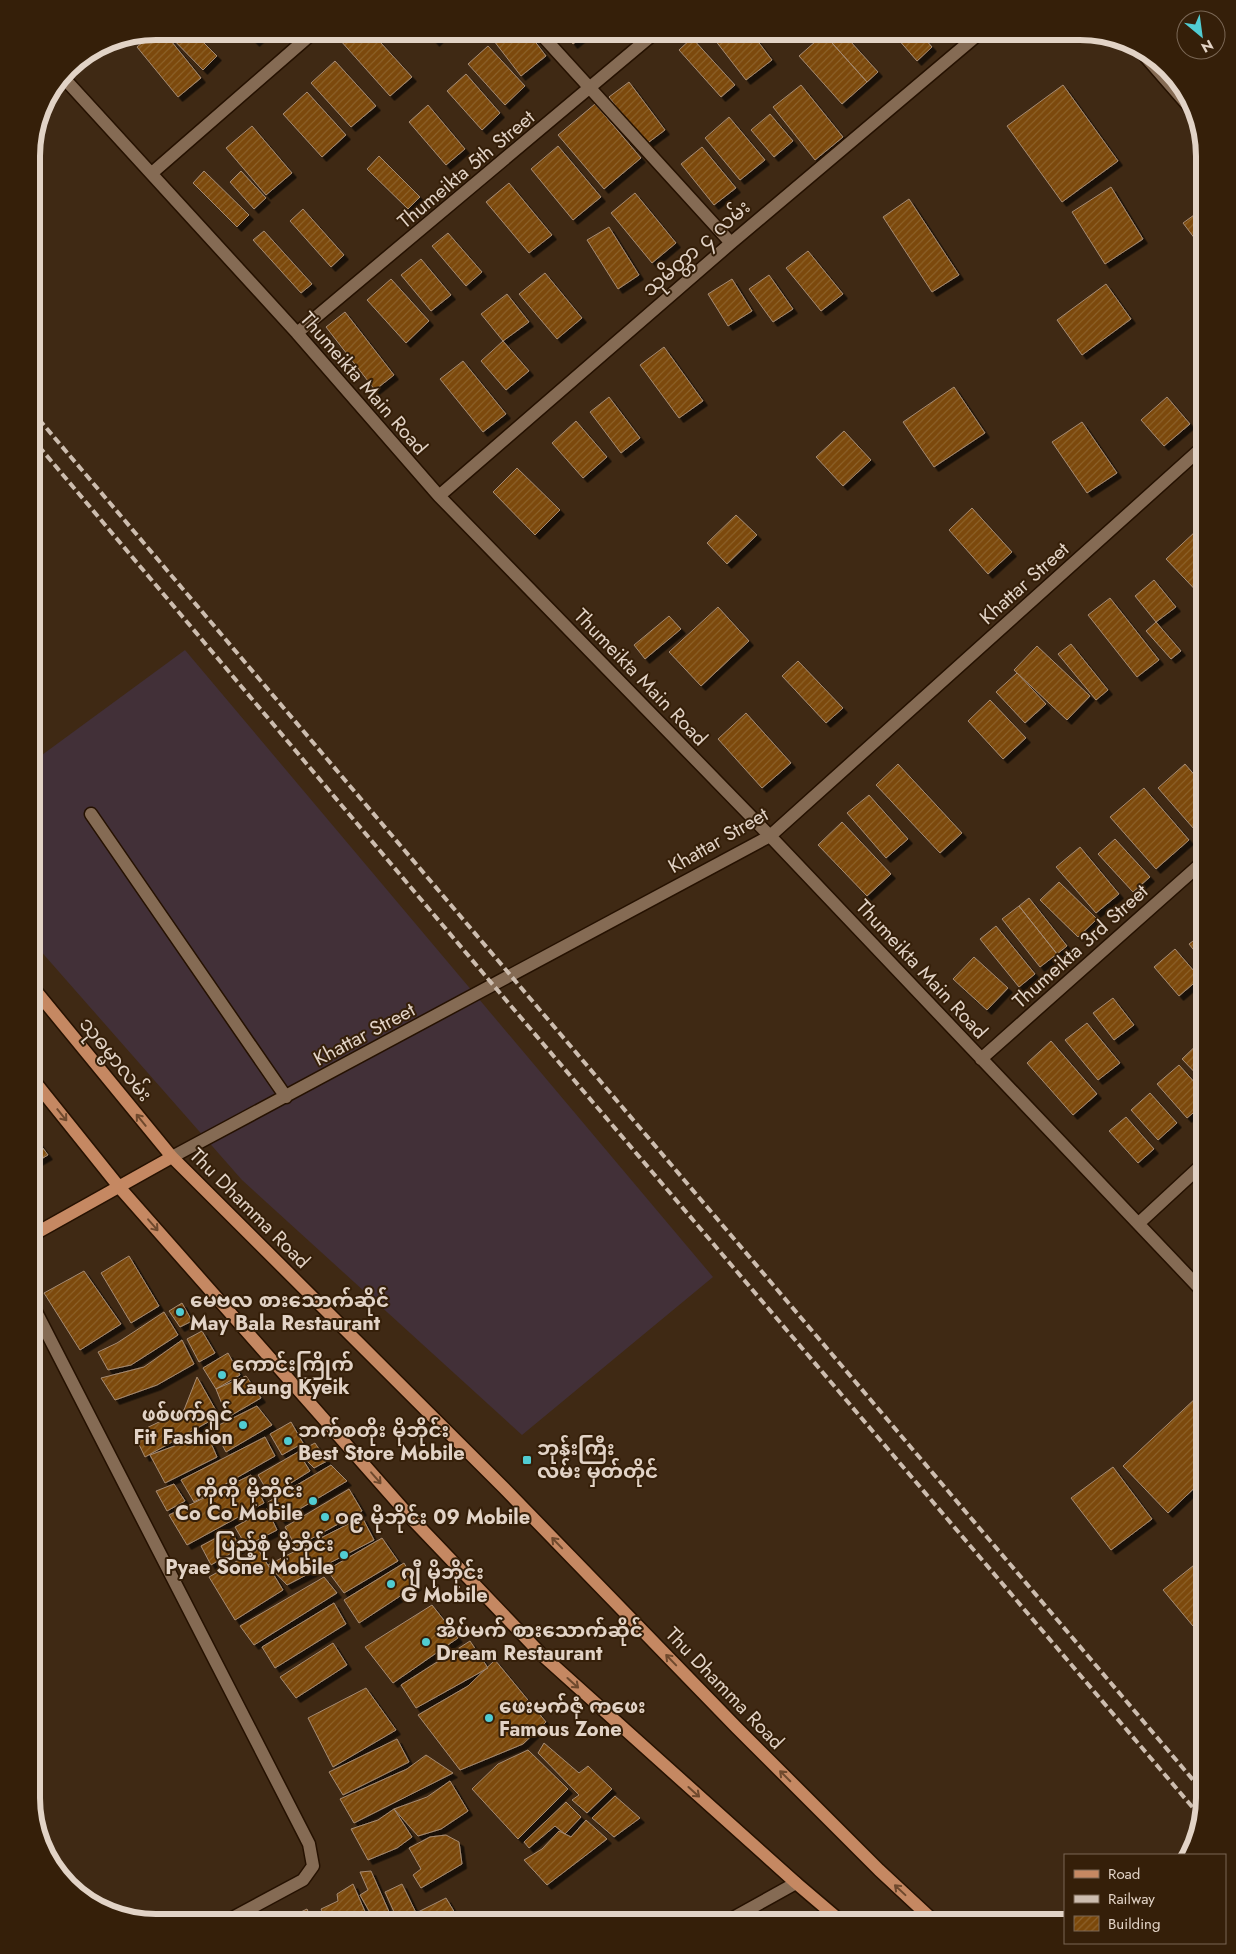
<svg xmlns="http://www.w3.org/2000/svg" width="1236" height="1954" viewBox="0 0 1236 1954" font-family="Jost,'Noto Sans Myanmar',sans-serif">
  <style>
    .commercial { fill: #423038 }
    .building { fill: url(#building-hatch); stroke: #a68b73; filter: url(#shadow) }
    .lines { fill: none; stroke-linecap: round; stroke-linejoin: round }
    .minor-casing { stroke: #251100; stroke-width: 15 }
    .major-casing { stroke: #251100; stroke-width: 15 }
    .minor { stroke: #856b54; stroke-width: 12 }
    .major { stroke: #c58862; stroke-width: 12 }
    .rail { stroke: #cdbdaf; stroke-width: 4; stroke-dasharray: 8 4; stroke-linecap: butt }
    .oneway { stroke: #6f492d }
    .poi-dot { fill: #51ccd2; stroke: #351f09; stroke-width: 2 }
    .labels { text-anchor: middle; stroke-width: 4; stroke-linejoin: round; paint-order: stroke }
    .street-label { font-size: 20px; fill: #e2d3c6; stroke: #351f09 }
    .poi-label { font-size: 20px; font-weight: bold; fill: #e2d3c6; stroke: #351f09; text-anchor: start }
    .rim { fill: none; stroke: #e2d3c6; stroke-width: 6 }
  </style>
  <defs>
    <pattern id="building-hatch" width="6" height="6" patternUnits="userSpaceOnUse" patternTransform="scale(1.25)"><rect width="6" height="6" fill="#7b480a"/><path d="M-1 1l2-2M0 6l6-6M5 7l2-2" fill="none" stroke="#8d622c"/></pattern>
    <filter id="shadow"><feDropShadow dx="4.5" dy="4.5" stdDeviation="0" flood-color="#0009"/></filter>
  </defs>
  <rect width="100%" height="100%" fill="#3f2914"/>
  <path class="commercial" d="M185,650L713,1277L522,1435L242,1180L31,940V763Z"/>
  <path class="building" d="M156,31H163L201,78L178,97L137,47Z
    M165,31H192L217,56L203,70Z
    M245,31H267L255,42Z
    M350,31H370L412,77L390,96L340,40Z
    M426,31H446L435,42Z
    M506,31H527L546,56L521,76L494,41Z
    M563,31H589L573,44Z
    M708,31H750L772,60L746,80Z
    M827,31H841L878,72L867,82L824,34Z
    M891,31H918L932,47L917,61Z
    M824,34L867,82L842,104L799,56Z
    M692,38L735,85L721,97L679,50Z
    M488,46L525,86L505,105L468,64Z
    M335,61L376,106L351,127L311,83Z
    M466,74L500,113L482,130L447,91Z
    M629,82L665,130L645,145L609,97Z
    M801,85L843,137L815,160L773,107Z
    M1063,85L1118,161L1062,202L1007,126Z
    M307,92L346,135L322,157L283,114Z
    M595,104L641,158L604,189L558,135Z
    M428,105L465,149L446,165L409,122Z
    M770,114L793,141L774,157L751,130Z
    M729,117L765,160L740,180L705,138Z
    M252,126L292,173L266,195L226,148Z
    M558,146L601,197L573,220L531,169Z
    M702,147L736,188L714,205L681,164Z
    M379,156L420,197L408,209L367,169Z
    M204,171L249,215L237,227L193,183Z
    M241,171L266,198L254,209L230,182Z
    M509,183L552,235L529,253L486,202Z
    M1111,187L1143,239L1105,264L1072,212Z
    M635,193L676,243L652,263L611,213Z
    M909,199L959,275L932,292L883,217Z
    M1205,207V252L1183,223Z
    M303,209L344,255L331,267L290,221Z
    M609,227L639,275L618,289L587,240Z
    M264,231L312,284L301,293L253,240Z
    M448,233L482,272L466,286L432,246Z
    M808,251L843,294L821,311L786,268Z
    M421,259L451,295L431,311L401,275Z
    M545,273L582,318L557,339L519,294Z
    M769,275L793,309L773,322L749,289Z
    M391,279L429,321L406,343L367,300Z
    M732,279L752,311L728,326L708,294Z
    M1106,284L1131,319L1082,355L1057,320Z
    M507,294L529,322L503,341L481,314Z
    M345,312L394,375L375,390L326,327Z
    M503,341L529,371L506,390L481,361Z
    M664,347L703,401L679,418L640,365Z
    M463,361L506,414L483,432L440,379Z
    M954,387L985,433L934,467L903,422Z
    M609,397L640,438L621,453L590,412Z
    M1167,397L1190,424L1164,446L1141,420Z
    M576,421L607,457L583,478L552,443Z
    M1082,422L1117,473L1087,493L1052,442Z
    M844,431L871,460L843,486L816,457Z
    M517,468L560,510L535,535L493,492Z
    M972,508L1012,552L988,574L949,530Z
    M736,515L757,535L727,564L707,543Z
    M1197,530L1205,539V600L1166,559Z
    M1154,580L1176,607L1156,622L1135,596Z
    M1110,598L1159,660L1137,677L1088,615Z
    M718,607L749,641L701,686L669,652Z
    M669,616L681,629L645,659L634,645Z
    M1156,622L1181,651L1171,659L1146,631Z
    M1071,644L1108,690L1096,700L1058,654Z
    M1037,646L1090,696L1067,720L1014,670Z
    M798,661L843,708L826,723L782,676Z
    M1017,673L1046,704L1025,723L996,692Z
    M990,700L1026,738L1003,759L968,721Z
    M746,713L791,763L762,788L718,739Z
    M1205,740V761L1194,748Z
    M898,764L962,833L940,853L876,785Z
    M1185,764L1205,787V820L1194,829L1158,788Z
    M1144,788L1189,840L1156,869L1110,817Z
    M869,795L908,839L886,858L847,813Z
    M842,822L891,874L867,896L818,845Z
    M1115,839L1150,877L1133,892L1098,854Z
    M1080,847L1119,894L1096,913L1056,867Z
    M1059,882L1097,919L1078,937L1040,900Z
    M1029,898L1067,946L1057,954L1019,906Z
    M1019,906L1057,954L1040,967L1002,919Z
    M996,926L1035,974L1019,987L980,939Z
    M1205,932V964L1189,944Z
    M1175,949L1200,978L1179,996L1154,967Z
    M974,957L1008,988L987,1010L953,979Z
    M1113,998L1134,1025L1114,1040L1093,1013Z
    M1087,1023L1120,1063L1098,1080L1065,1040Z
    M1204,1038H1205V1083L1182,1059Z
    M1051,1041L1097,1094L1073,1115L1027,1063Z
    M1179,1065L1205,1094V1103L1187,1118L1157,1084Z
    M1150,1093L1177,1123L1158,1140L1131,1110Z
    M1126,1117L1154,1149L1138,1163L1109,1131Z
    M31,1132L48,1155L31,1165Z
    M1205,1225V1243L1196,1232Z
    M129,1256L159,1306L131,1323L101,1273Z
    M84,1271L121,1324L80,1350L44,1293Z
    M182,1303L192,1321L180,1327L169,1311Z
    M164,1312L178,1335L131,1365L108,1370L98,1352L117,1343Z
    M202,1331L215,1353L199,1362L187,1339Z
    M182,1340L194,1364L157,1385L115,1400L101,1378L144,1367Z
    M228,1353L240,1375L216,1389L203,1368Z
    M246,1376L261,1398L230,1416L222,1404L216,1389Z
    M197,1377L219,1416L145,1457L134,1434L184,1410Z
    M1198,1396L1205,1403V1478L1168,1513L1123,1466Z
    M257,1406L272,1425L226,1452L213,1428Z
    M291,1422L303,1443L282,1455L270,1434Z
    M207,1434L217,1457L165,1483L150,1455Z
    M265,1437L275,1456L194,1502L181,1480Z
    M315,1443L327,1461L314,1468L298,1452Z
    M298,1452L310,1471L270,1496L258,1475Z
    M331,1465L347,1481L281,1520L268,1502Z
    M1113,1467L1152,1519L1111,1550L1071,1498Z
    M251,1475L264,1503L187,1545L169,1515Z
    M174,1484L185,1501L167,1511L156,1491Z
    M349,1489L362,1511L296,1547L285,1527Z
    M267,1509L277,1530L246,1546L235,1527Z
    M362,1517L374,1540L287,1585L268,1565Z
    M231,1530L240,1548L211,1565L201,1546Z
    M382,1538L398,1561L344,1593L327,1570Z
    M258,1549L283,1590L235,1620L209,1577Z
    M1204,1557L1205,1617L1193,1626L1163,1590Z
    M404,1563L417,1585L359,1623L344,1600Z
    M324,1577L337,1593L254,1645L240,1626Z
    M334,1603L346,1624L275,1668L262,1647Z
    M432,1605L458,1638L393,1683L365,1647Z
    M470,1641L488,1668L416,1708L401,1685Z
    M333,1643L347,1665L296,1698L280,1677Z
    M495,1660L546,1722L523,1744L460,1770L418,1715L468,1686Z
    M366,1688L396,1730L333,1767L308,1718Z
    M397,1739L409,1762L343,1795L329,1772Z
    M544,1743L579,1773L588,1766L612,1789L587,1813L572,1800L579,1795L538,1753Z
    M528,1750L568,1789L518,1839L472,1789L498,1764Z
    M426,1755L453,1773L354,1823L340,1799L407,1769Z
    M450,1781L468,1811L441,1829L418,1836L394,1809L427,1797Z
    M615,1796L640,1818L614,1837L592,1818Z
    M566,1802L581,1817L565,1834L555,1826L529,1848L524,1842Z
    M394,1809L412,1837L397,1848L368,1860L351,1829L378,1820Z
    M586,1820L607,1839L547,1885L524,1860L542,1849L559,1831L571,1837Z
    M446,1835L459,1842L462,1864L421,1888L413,1875L421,1869L409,1848L430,1837Z
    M371,1871L394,1923H376L360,1895L368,1890L360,1872Z
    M353,1884L370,1923H327L321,1909L338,1901L337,1894Z
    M402,1884L421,1923H399L385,1892Z
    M446,1898L461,1923H424L418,1912Z
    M307,1909L313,1923H278Z
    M269,1913L274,1923H253Z"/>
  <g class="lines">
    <defs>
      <path id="minor" d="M538,31L731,243
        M1139,49L1193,111
        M62,76L297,333L439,496L770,836L1205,1294
        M152,173L315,31
        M297,333L657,31
        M439,496L731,243L981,32
        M91,814L286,1097
        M981,1059L1205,860
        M172,1157L770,836L1205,445
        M1139,1223L1205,1162
        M31,1302L309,1844L313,1866L303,1880L223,1923
        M41,1839L55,1866
        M724,1923L796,1883"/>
      <path id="major" d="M31,985L172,1157L504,1488L737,1728L879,1870L936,1923
        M31,1077L120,1188L412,1519L542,1655L796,1883L843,1923
        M31,1236L172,1157"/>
    </defs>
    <use href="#minor" class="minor-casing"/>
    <use href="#major" class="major-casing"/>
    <use href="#minor" class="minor"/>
    <use href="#major" class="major"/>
    <path class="rail" d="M31,410L1205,1794
      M31,437L494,986L1200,1816"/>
  </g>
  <defs><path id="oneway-shaft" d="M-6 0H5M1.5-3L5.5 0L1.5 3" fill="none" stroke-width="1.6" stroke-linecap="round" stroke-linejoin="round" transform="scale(1.25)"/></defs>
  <g class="oneway">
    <use href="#oneway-shaft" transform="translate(62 1115) rotate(51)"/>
    <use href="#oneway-shaft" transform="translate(141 1120) rotate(-129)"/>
    <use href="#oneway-shaft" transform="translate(153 1225) rotate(49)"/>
    <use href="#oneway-shaft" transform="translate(376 1478) rotate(49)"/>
    <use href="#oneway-shaft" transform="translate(557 1543) rotate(-134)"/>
    <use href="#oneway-shaft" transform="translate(671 1660) rotate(-134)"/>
    <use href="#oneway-shaft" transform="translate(573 1683) rotate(42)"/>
    <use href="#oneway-shaft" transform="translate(785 1776) rotate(-135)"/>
    <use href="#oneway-shaft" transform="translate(694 1792) rotate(42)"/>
    <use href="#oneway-shaft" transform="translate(900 1890) rotate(-137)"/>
  </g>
  <g class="poi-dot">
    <circle cx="180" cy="1312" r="5"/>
    <circle cx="222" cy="1375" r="5"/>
    <circle cx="243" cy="1425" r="5"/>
    <circle cx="288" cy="1441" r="5"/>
    <rect x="522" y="1455" width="10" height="10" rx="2.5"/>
    <circle cx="313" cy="1501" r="5"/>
    <circle cx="325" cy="1517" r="5"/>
    <circle cx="344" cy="1555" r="5"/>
    <circle cx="391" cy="1584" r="5"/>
    <circle cx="426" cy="1642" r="5"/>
    <circle cx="489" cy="1718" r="5"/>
  </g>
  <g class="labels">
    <g class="street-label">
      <text transform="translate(466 169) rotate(-40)" y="7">Thumeikta 5th Street</text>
      <text transform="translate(696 248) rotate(-41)" y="7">သုမိတ္တာ ၄ လမ်း</text>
      <text transform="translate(364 383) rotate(49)" y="7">Thumeikta Main Road</text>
      <text transform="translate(1024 583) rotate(-42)" y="7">Khattar Street</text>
      <text transform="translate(641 677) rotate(46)" y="7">Thumeikta Main Road</text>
      <text transform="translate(718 840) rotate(-30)" y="7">Khattar Street</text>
      <text transform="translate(1080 946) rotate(-42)" y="7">Thumeikta 3rd Street</text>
      <text transform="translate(922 969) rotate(47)" y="7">Thumeikta Main Road</text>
      <text transform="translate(364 1034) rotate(-28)" y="7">Khattar Street</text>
      <text transform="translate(116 1059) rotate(51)" y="7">သုဓမ္မာလမ်း</text>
      <text transform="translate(250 1208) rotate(45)" y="7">Thu Dhamma Road</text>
      <text transform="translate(725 1688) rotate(46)" y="7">Thu Dhamma Road</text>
    </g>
    <g class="poi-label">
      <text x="190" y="1307">မေဗလ စားသောက်ဆိုင်<tspan x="190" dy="23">May Bala Restaurant</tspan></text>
      <text x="232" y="1371">ကောင်းကြိုက်<tspan x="232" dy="23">Kaung Kyeik</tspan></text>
      <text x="233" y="1421" text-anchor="end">ဖစ်ဖက်ရှင်<tspan x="233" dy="23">Fit Fashion</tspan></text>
      <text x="298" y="1437">ဘက်စတိုး မိုဘိုင်း<tspan x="298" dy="23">Best Store Mobile</tspan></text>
      <text x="537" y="1455">ဘုန်းကြီး<tspan x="537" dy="23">လမ်း မှတ်တိုင်</tspan></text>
      <text x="303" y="1497" text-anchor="end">ကိုကို မိုဘိုင်း<tspan x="303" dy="23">Co Co Mobile</tspan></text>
      <text x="335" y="1524">ဝ၉ မိုဘိုင်း 09 Mobile</text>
      <text x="334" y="1551" text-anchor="end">ပြည့်စုံ မိုဘိုင်း<tspan x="334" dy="23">Pyae Sone Mobile</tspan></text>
      <text x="401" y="1579">ဂျီ မိုဘိုင်း<tspan x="401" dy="23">G Mobile</tspan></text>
      <text x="436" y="1637">အိပ်မက် စားသောက်ဆိုင်<tspan x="436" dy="23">Dream Restaurant</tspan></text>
      <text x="499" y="1713">ဖေးမက်ဇုံ ကဖေး<tspan x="499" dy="23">Famous Zone</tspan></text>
    </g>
  </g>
  <path d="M0 0H1236V1954H0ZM156 40H1080A116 116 0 0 1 1196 156V1798A116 116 0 0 1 1080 1914H156A116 116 0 0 1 40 1798V156A116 116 0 0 1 156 40Z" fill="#351f09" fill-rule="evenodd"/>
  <path class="rim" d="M156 40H1080A116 116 0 0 1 1196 156V1798A116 116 0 0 1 1080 1914H156A116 116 0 0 1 40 1798V156A116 116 0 0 1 156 40Z"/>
  <rect x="1064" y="1854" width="162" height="90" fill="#351f09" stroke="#7a6755"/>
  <rect x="1074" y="1870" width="25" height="8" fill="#c58862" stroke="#7a6755"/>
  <text x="1108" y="1879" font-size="15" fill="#e2d3c6">Road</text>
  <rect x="1074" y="1895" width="25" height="8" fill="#cdbdaf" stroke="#7a6755"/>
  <text x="1108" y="1904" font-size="15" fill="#e2d3c6">Railway</text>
  <rect x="1074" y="1916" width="25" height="15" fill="url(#building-hatch)" stroke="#7a6755"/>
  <text x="1108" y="1929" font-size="15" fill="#e2d3c6">Building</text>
  <g transform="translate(1201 35) rotate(151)"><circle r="24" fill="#351f09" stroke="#7a6755"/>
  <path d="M0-4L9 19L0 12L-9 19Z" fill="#51ccd2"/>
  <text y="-8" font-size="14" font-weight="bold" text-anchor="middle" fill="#e2d3c6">N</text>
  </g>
</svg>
